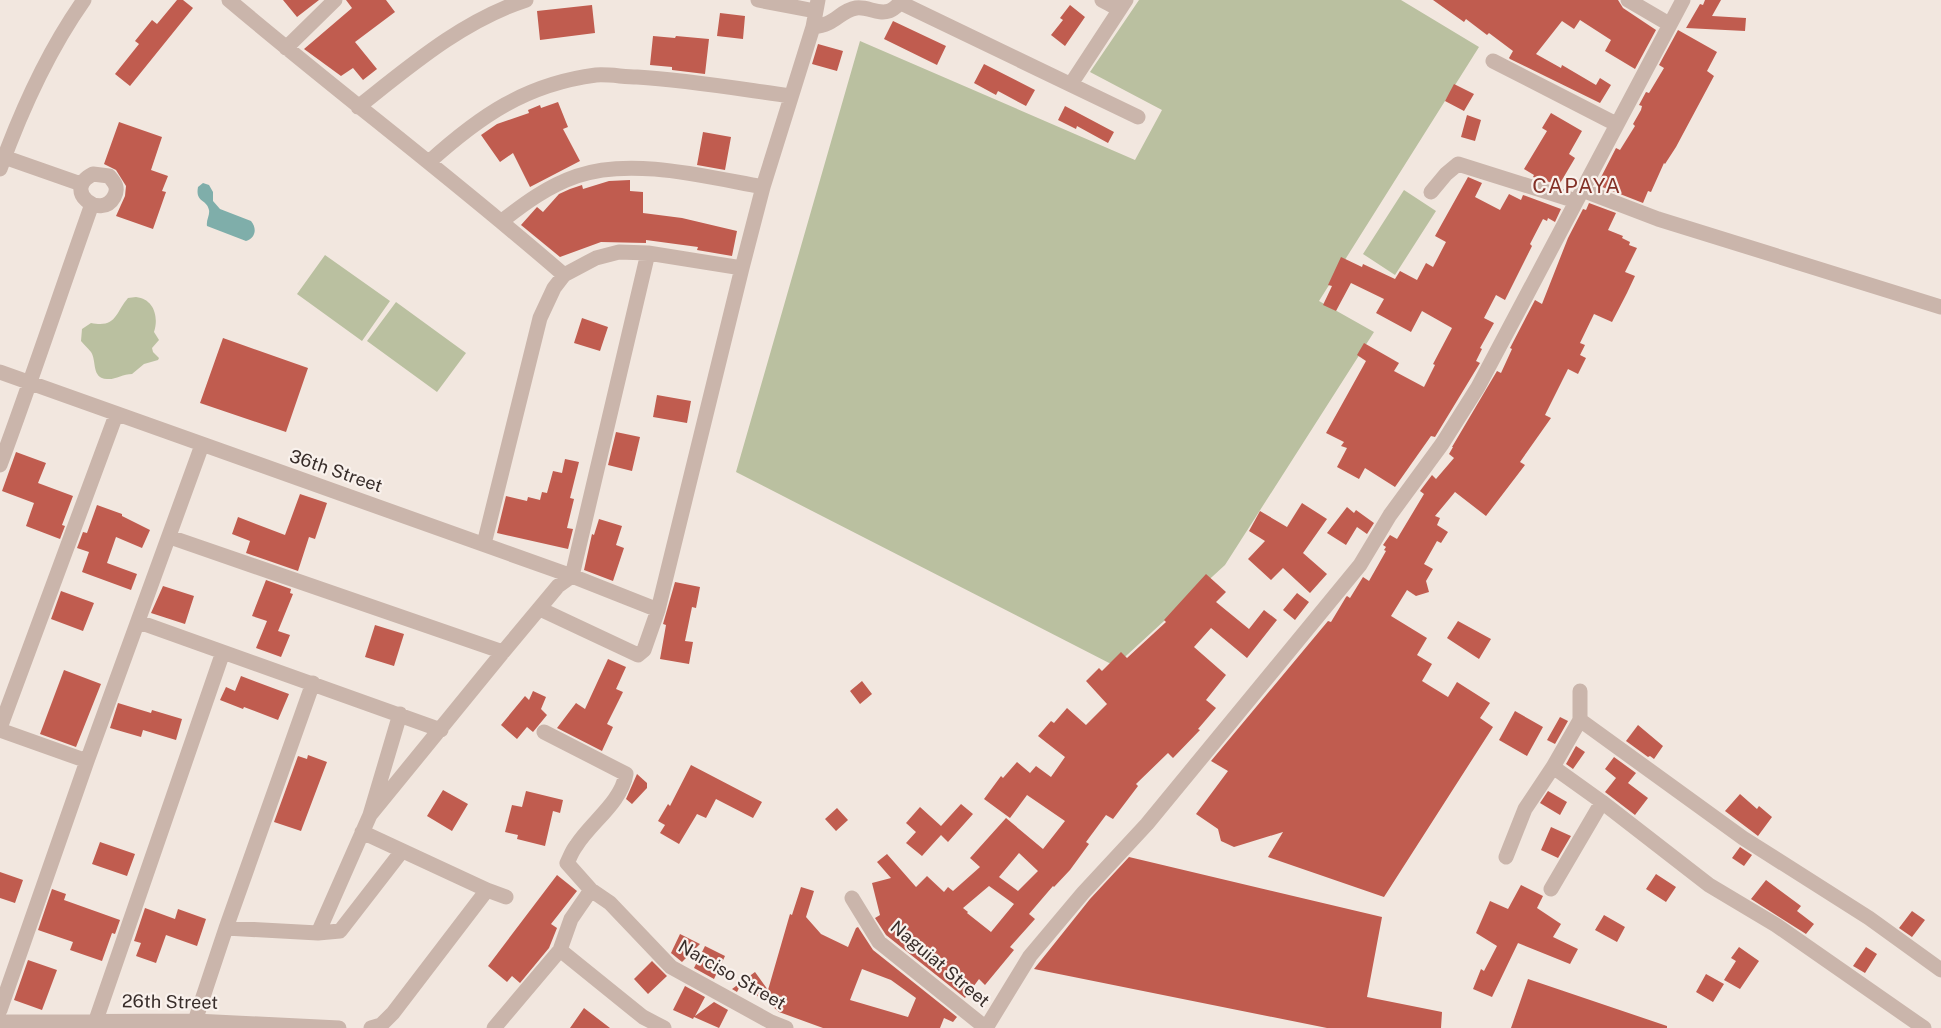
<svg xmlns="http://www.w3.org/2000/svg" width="1941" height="1028" viewBox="0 0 1941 1028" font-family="'Public Sans',sans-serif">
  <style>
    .green { fill: #bac0a0 }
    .water { fill: #7faeaa }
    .building { fill: #c05c4f; fill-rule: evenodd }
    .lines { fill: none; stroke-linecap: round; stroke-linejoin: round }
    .minor { stroke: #cab5ab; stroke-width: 15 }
    .labels { text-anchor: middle; stroke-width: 4.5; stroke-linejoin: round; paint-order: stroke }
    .street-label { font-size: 18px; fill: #382d2a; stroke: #f9f1ec }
    .quarter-label { font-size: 21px; letter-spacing: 1.5px; fill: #833127; stroke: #f9f1ec }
  </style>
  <rect width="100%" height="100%" fill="#f2e7df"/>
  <path class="green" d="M1139,0H1401L1479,47L1319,301L1374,332L1225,565L1115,666L736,472L860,41L1135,160L1162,110L1090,72Z
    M1404,190L1436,211L1395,275L1363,254Z
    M325,255L390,301L362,341L297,294Z
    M136,297C154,299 159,317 154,332L159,340L152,348L153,352L159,358L158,360L144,364L132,374C123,374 115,380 107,379C91,378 97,361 91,352C88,348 84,345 81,341L82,329L91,323C117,328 115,313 128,298Z
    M396,302L466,353L437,392L367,341Z"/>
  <path class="water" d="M203,183L209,185L213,192V201L220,209L251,221C257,228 256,238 246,241L207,226C206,220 210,215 209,210C207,199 195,203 198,187Z"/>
  <path class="building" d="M177,0H183L193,8L130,86L115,74L139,44L135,41L152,20L157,24Z
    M283,0H319L297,17Z
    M346,0H386L395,12L355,42L377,69L363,80L353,68L341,76L304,49L352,8Z
    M1433,0H1618L1623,8L1656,30L1635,69L1605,51L1611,40L1580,20L1574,29L1562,21L1536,54L1561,68L1562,65L1596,85L1600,78L1611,85L1600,103L1510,59L1509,58L1513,51L1489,33L1487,35L1466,19L1464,22Z
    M1705,0H1721L1712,16L1746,18L1745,31L1686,28L1700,4L1703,5Z
    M592,5L595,33L540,40L537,11Z
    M1070,5L1085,17L1065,46L1051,35L1063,20L1060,18Z
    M720,13L745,16L743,39L717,36Z
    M893,21L946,46L937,65L884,39Z
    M1678,30L1717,52L1707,71L1714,76L1676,147L1665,164L1664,163L1651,192L1648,191L1643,203L1597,185L1616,148L1620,150L1635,126L1633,124L1641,110L1642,106L1639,105L1646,92L1649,93L1664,68L1659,65Z
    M653,36L675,38L676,36L709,39L705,74L672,70V67L650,65Z
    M818,44L843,51L837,71L812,64Z
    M984,64L1035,90L1026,106L998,91L996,95L974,83Z
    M1454,84L1474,94L1464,111L1445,101Z
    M558,102L568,127L563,129L580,161L530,187L513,153L500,162L481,135L497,124L529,113L528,110L540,105L541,108Z
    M1065,106L1114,132L1108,143L1077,126L1076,129L1058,120Z
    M1551,113L1582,131L1569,154L1575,158L1559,185L1533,177L1534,175L1524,169L1547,131L1542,128Z
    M1467,115L1481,120L1475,141L1461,137Z
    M119,122L162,137L151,170L168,176L162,191L166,192L153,229L116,216L125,196L126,186L116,170L104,164Z
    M703,132L731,137L725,170L697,165Z
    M1468,177L1482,183L1475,197L1500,210L1509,194L1521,200L1523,195L1561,209L1555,222L1548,218L1547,221L1543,219L1530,244L1532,246L1505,300L1496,295L1484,318L1494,323L1480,348L1482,349L1476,361L1480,363L1435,437L1431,436L1395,487L1365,468L1359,479L1337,467L1347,448L1341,446L1344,442L1326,433L1366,361L1357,355L1364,343L1399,363L1394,371L1424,387L1435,365L1433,364L1452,328L1422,311L1411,332L1376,313L1384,299L1351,283L1336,311L1323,305L1332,286L1328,285L1341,257L1362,267L1363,264L1395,279L1400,271L1417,280L1426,263L1433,267L1446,242L1435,236Z
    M630,180V191L643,192V213L682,218L737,231L732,256L697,250L698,247L646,240V243L601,242L560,257L521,225L537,207L543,212L559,194L570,189L582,185L583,189L609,181Z
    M1589,203L1616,213L1608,230L1623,236L1622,238L1630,242L1629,245L1637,248L1625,272L1635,276L1627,293L1612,322L1594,314L1580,343L1585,345L1580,355L1586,358L1578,374L1568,369L1545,415L1551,418L1520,462L1525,465L1486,516L1455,492L1435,516L1440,518L1437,525L1448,532L1441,543L1437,541L1424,564L1433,569L1426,581L1429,592L1416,596L1407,590L1391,616L1427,638L1417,655L1432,664L1422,681L1448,697L1457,682L1490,703L1480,718L1493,727L1384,897L1268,857L1283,832L1234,847L1221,841L1218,829L1196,814L1228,771L1211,761L1328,621L1331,622L1346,597L1347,596L1350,598L1363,577L1369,581L1386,551L1384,550L1386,547L1383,545L1390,535L1397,539L1424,494L1420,491L1432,475L1436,479L1454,458L1449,454L1453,447H1452L1497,371L1501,373L1512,349L1510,348L1535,300L1542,304L1568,238L1583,209L1586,210Z
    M582,318L608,327L600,351L574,343Z
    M223,338L308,368L286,432L200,403Z
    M657,395L691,401L687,423L653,417Z
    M616,432L640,437L632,471L608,465Z
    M16,452L46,463L38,483L73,496L62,525L65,526L60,539L26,526L34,503L2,491Z
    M565,459L579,462L570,498L574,499L567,528L573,529L568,549L497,533L506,496L527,501L528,497L540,500L542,492L547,493L553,471L562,473Z
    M300,494L327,503L315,539L309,537L298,571L246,553L250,541L232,534L238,517L285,535Z
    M1302,503L1327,519L1303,553L1327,574L1310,593L1283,568L1271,580L1248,559L1265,541L1249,531L1260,511L1287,527Z
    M97,505L122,514V516L150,530L142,548L116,537L107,563L137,574L131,590L82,572L89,552L77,548L83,532L87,533Z
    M1347,507L1354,513L1356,510L1374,523L1367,534L1357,527L1346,545L1327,533Z
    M599,519L622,526L616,545L624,548L613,581L584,570L592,534L594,535Z
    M1206,574L1226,592L1216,602L1249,629L1264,610L1277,620L1247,658L1211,628L1194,647L1226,675L1206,700L1216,708L1198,729L1200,730L1173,758L1168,753L1136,784L1138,786L1113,819L1106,815L1086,842L1089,844L1070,870L1054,887L1053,886L1029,914L1035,919L1010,947L1014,950L985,985L979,979L965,998L886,935L875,918L880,915L872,883L891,878L877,862L887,854L916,887L927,876L944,892L948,887L953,891L980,867L970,858L1006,818L1043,849L1065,821L1027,795L1010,818L984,799L1001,776L1003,778L1017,762L1030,773L1036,766L1051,777L1065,757L1038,736L1051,721L1054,723L1067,708L1086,725L1107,704L1086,681L1099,668L1102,671L1121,652L1127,658L1166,622L1164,620ZM1019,853L1038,871L1018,891L999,877ZM989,886L1014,904L991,932L967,913L968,912L963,908Z
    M266,580L291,589L290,593L293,594L278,631L290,635L281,657L256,648L267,621L252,616Z
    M675,582L700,587L696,608L692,607L685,641L693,642L689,664L660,659L666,625L663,624Z
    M163,586L194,596L185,624L151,613Z
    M61,591L94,603L83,631L51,619Z
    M1297,593L1309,602L1295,620L1283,610Z
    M1458,621L1491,639L1479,659L1447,638Z
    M375,625L404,634L394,666L365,657Z
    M608,659L626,667L616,689L623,692L607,724L613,727L602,751L557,728L576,703L585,709Z
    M64,670L101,684L76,747L40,734Z
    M241,676L289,694L278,720L244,707L243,709L220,700L226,687L235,691Z
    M862,681L872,694L860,704L850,691Z
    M533,691L546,697L541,709L547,715L533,732L527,727L517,739L501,725L525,696L529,700Z
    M118,703L151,713L152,710L182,719L176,740L143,730L141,737L110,728Z
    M1515,711L1543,727L1527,756L1499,740Z
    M1560,717L1568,721L1555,744L1547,740Z
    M1638,725L1663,746L1654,759L1650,756L1648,757L1626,741Z
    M1576,746L1585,752L1573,769L1566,764Z
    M308,755L327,762L301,831L274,822L298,756L307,759Z
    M1614,757L1636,773L1628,783L1648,798L1635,815L1605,792L1616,778L1605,769Z
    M691,765L762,802L753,818L716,799L706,818L697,814L679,844L660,833L665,825L658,821L668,804L670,806Z
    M637,774L647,783V788L632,804L626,799Z
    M443,790L468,804L452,831L427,816Z
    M526,791L563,800L560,813L553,811L545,846L517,839L518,835L505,832L512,805L522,807Z
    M1548,791L1567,802L1560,815L1540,803Z
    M1740,794L1757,809L1759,806L1772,817L1758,836L1725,811Z
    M961,804L973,814L948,842L941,835L922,856L906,843L916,832L906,823L920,807L941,826Z
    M837,808L848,820L836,831L825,819Z
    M1551,827L1571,836L1558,858L1541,850Z
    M100,842L135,854L127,876L92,864Z
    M1740,847L1752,855L1744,866L1732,858Z
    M1129,857L1382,917L1367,997L1442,1012L1441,1028H1327L1034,969L1090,899Z
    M0,872L23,880L15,903L0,898Z
    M1656,874L1676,887L1666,902L1646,889Z
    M557,875L577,891L551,924L557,928L549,948L520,983L512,976L507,982L488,966Z
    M1766,880L1801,906L1797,911L1814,924L1806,934L1751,899Z
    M1521,885L1543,896L1537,908L1561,924L1553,937L1578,949L1570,964L1518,943L1492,997L1473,989L1481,969L1484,971L1497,946L1476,933L1490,901L1508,909Z
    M801,887L814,891L806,917L821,934L848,947L856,928L858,927L873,950L957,1017L953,1022L944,1018L940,1028H823L779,1012L765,1000L767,991L759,997L740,986L737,992L732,989L755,972L768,990L790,914L792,915ZM862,969L891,980L916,998L908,1017L850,1000Z
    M52,889L66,894L64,900L120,920L115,934L112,933L102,961L70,950L73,942L38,930Z
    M145,908L175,919L178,909L206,919L197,946L166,935L156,963L136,956L141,943L134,941Z
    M1912,911L1925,920L1912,937L1899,928Z
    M1604,915L1625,927L1617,942L1595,930Z
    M680,934L700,944L682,962L671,953Z
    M705,946L725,956L714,979L694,968Z
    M1739,947L1759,961L1740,989L1724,980L1736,961L1731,958Z
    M1866,947L1877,954L1865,973L1853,966Z
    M28,960L57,970L42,1010L14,1000Z
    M652,961L667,976L648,994L634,979Z
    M1706,974L1724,984L1713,1002L1696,992Z
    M1528,979L1667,1026V1028H1511Z
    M685,986L705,997L695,1016L714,1002L728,1010L719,1028L694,1017L693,1019L673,1010Z
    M584,1008L610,1028H570Z"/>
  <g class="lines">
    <path class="minor" d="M229,0C339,93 455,180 564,275
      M758,0L815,11
      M1102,0L1119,9
      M1628,0L1669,24
      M813,27C836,25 839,11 856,8C867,6 878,15 889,11C893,10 897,5 901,3L1138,117
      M286,48L335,0
      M1493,61L1616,124
      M1071,84L1126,0
      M358,107C410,66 462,21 526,0
      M4,157L81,184
      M429,162C480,116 526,84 596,75C609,74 624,77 637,77C688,80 740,89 791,96
      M0,169C21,111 48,51 84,0
      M93,174L109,176C115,183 119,188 114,197C101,221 61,190 93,174Z
      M1582,190L1658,219L1941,307
      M1431,192L1446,174L1458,164L1576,201
      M502,221C525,203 548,186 577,176C632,157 707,177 763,187
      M0,372L572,576L658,610
      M0,465C32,379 61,291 92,204
      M170,537L503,652
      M484,544L540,318L554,288L564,275L596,258L619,252L648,253L742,268
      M540,609L638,655L644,650L658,610L742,268L763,187L813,27L818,0
      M139,622L441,730
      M1580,720L1743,838L1869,918L1941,970
      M0,728L116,415
      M0,730L87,761
      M544,732L626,774C621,803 591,822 576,846C572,851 570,857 567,863L591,890
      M1553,767L1580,720V691
      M370,815L503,652L558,586L572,576L648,253
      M362,832L487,890L506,897
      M1506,857L1525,809L1553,767L1602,802L1709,885L1776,925L1924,1028
      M1551,889L1602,802
      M852,898L879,942L986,1028
      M226,928L318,933L340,931L402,851
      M318,933L370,815L400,714
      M560,950L643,1017L664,1028
      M0,1010L87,761L202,445
      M96,1020L223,652
      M195,1021L226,928L313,683
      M0,1022L195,1021L339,1028
      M371,1028L381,1025L393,1013L487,890
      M494,1028L560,950L571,919L591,890L610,903L671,967L771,1022L786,1028
      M986,1028L1030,956L1083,893L1147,824L1360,565L1390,515L1442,444L1478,387L1683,0"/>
  </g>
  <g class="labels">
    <g class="street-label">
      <text transform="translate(336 471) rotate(19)" y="6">36th Street</text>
      <text transform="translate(940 964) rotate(40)" y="6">Naguiat Street</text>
      <text transform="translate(732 975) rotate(30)" y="6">Narciso Street</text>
      <text transform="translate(170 1002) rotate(1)" y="6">26th Street</text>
    </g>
    <g class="quarter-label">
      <text x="1577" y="193">CAPAYA</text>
    </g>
  </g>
</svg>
